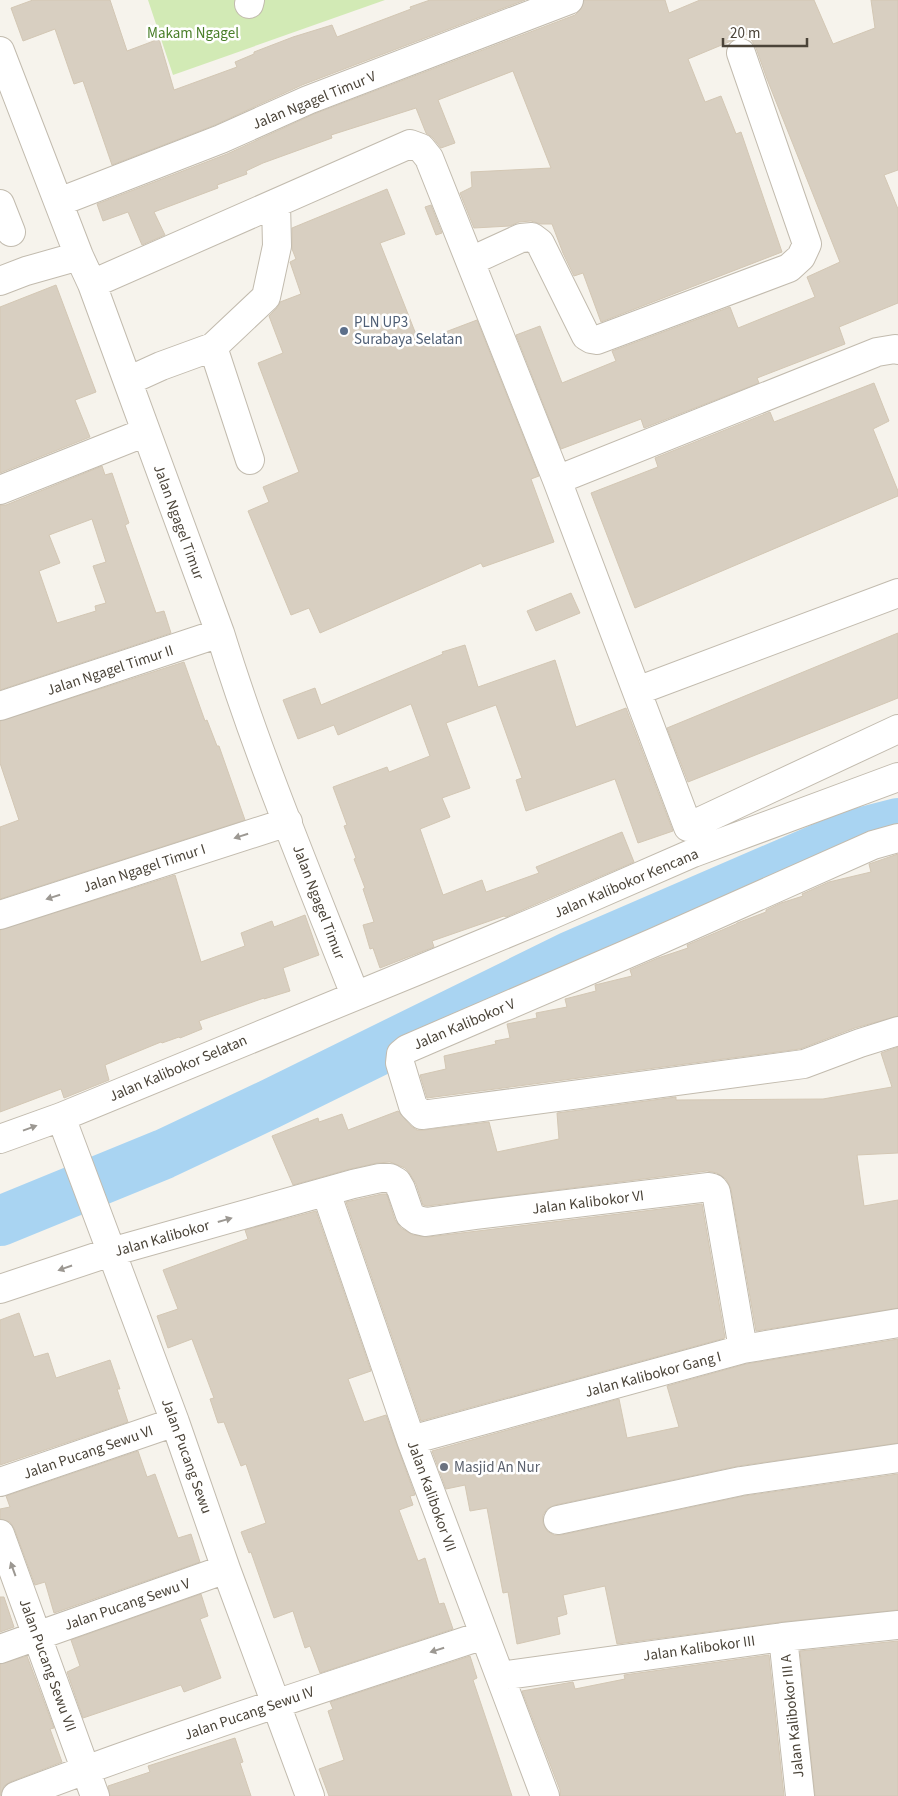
<svg xmlns="http://www.w3.org/2000/svg" width="898" height="1796" viewBox="0 0 898 1796" font-family="'Source Sans 3',sans-serif">
  <style>
    .green { fill: #d2eab5 }
    .lines { fill: none; stroke-linecap: round; stroke-linejoin: round }
    .river { stroke: #a9d4f2; stroke-width: 50 }
    .building { fill: #d8cfc1; stroke: #d3c7b4; fill-rule: evenodd }
    .minor-casing { stroke: #c2bbae; stroke-width: 30 }
    .minor { stroke: #fff; stroke-width: 28 }
    .oneway { fill: #9c9892 }
    .service-dot { fill: #5c6f8a; stroke: #fff; stroke-width: 2 }
    .worship-dot { fill: #6b7280; stroke: #fff; stroke-width: 2 }
    .labels { text-anchor: middle; stroke-width: 5; stroke-linejoin: round; paint-order: stroke }
    .park-label { font-size: 15px; fill: #4a7f2a; stroke: #fff }
    .street-label { font-size: 15px; fill: #4b4439; stroke: #fff }
    .service-label { font-size: 15px; fill: #4e5e75; stroke: #fff; text-anchor: start }
    .worship-label { font-size: 15px; fill: #5b616d; stroke: #fff; text-anchor: start }
  </style>
  <rect width="100%" height="100%" fill="#f6f3ec"/>
  <path class="green" d="M148,0H385L173,75Z"/>
  <g class="lines">
    <path class="river" d="M0,1221L164,1154L270,1104L571,956L851,835L898,823"/>
  </g>
  <path class="building" d="M33,0H110L127,51L159,39L174,90L237,67L235,62L254,54V52L293,37L332,25L337,37L411,9L410,7L430,0H525L302,85L215,125L112,165L83,81L74,84L55,29L23,41L11,8Z
    M584,0H665L669,13L700,0H814L833,44L875,28L871,0H898V170L884,175L898,209V303L839,327L845,344L757,378L759,383L644,428L641,419L561,449L516,335L540,326L562,383L616,361L612,351L730,307L738,328L815,297L807,277L840,262L767,79L756,48L748,34L688,59L705,102L721,96L736,134L741,132L782,252L601,322L583,273L574,276L563,253L552,224H541L531,221L519,222L510,226L474,228L460,193L472,187L471,172L551,168L513,71L438,100L455,143L441,148L433,138L426,133L416,108L331,135L332,138L263,163L246,171L247,174L217,185L218,188L154,212L165,235L142,245L128,212L103,221L97,204L227,154L314,114L575,15L581,9Z
    M387,189L405,234L380,243L419,342L477,320L539,476L531,479L554,542L483,567L481,563L320,633L309,608L291,615L248,511L269,502L263,487L299,472L258,363L283,353L269,316L277,308L280,302L301,294L290,262L296,259L292,249V228Z
    M431,205L442,233L436,235L425,207Z
    M56,285L96,392L75,400L90,437L0,473V307Z
    M874,383L889,421L873,429L898,491V496L635,608L591,493L658,467L655,458L770,412L774,422Z
    M102,466L105,475L112,473L129,523L125,525L156,613L164,611L171,633L0,690V505H6ZM92,519L106,562L93,566L106,603L95,606L96,611L57,623L39,571L60,563L49,535Z
    M571,593L580,613L536,631L527,611Z
    M898,633V698L688,782L667,728Z
    M465,645L478,687L555,660L576,727L626,708L673,831L638,843L615,779L526,811L516,780L522,778L496,705L446,723L470,788L442,798L450,817L420,829L443,895L482,880L486,892L539,873L536,867L622,832L634,862L506,917L504,916L432,941L434,947L380,968L373,948L370,949L363,925L374,922L363,889L365,888L354,859L356,858L344,826L347,825L333,787L387,767L389,772L430,756L411,704L338,735L334,725L298,739L283,700L315,688L321,705L443,654L442,652Z
    M184,662L205,721L207,720L217,746H219L245,820L0,899V827L19,820L0,763V721Z
    M898,854V1016L855,1028L800,1049L427,1098L420,1075L446,1069L444,1056L496,1044L495,1041L510,1038L507,1024L537,1018L536,1013L567,1007L565,999L596,991L595,985L632,976L630,970L658,958L688,948L687,945L736,924L737,923L766,912V910L781,903L803,896L802,894L829,882L871,872L869,864Z
    M175,875L201,962L245,946L241,933L272,921L274,927L305,915L319,955L283,968L290,991L264,999V998L199,1021L202,1029L180,1038L179,1037L162,1043L161,1042L105,1065L109,1080L64,1098L61,1089L0,1112V930Z
    M898,1047V1153L857,1155L864,1206L898,1200V1308L756,1331L731,1189L726,1179L717,1173L707,1171L427,1206L423,1205L416,1184L410,1174L405,1168L390,1162L377,1163L350,1169L293,1185L272,1136L318,1118L319,1122L342,1114L348,1130L398,1111L411,1126L417,1130H424L489,1122L497,1152L559,1139L557,1113L676,1097V1100L823,1099L892,1087L881,1053Z
    M382,1194H386L387,1195L395,1220L401,1228L413,1235L428,1237L702,1204L725,1338L421,1421L346,1202Z
    M316,1211L371,1371L348,1379L364,1422L386,1415L415,1495L410,1496L413,1505L399,1510L418,1561L425,1558L439,1604L444,1603L453,1629L320,1673L310,1646L305,1648L293,1611L274,1618L251,1552L249,1553L241,1532L266,1523L246,1464L241,1466L224,1422L218,1423L210,1399L214,1398L192,1339L168,1348L157,1316L178,1309L163,1270L248,1239L245,1230Z
    M19,1313L34,1357L48,1353L56,1378L110,1360L120,1389H117L128,1422L0,1465V1320Z
    M898,1339V1443L738,1466L555,1505L547,1509L543,1515V1523L547,1531L554,1535H561L744,1496L898,1474V1610L781,1622L617,1644L605,1586L563,1595L567,1614L557,1617L560,1634L517,1644L508,1592L503,1593L487,1508L470,1511L465,1485L446,1489L432,1451L619,1399L627,1438L679,1427L667,1386L746,1364Z
    M138,1451L147,1477L155,1474L178,1538L191,1534L200,1562L54,1613L45,1582L35,1585L14,1528L10,1522L0,1519V1509L10,1507L6,1496Z
    M201,1594L208,1616L200,1619L221,1678L184,1692L181,1685L83,1718L67,1672L80,1666L71,1640Z
    M0,1597H4L14,1627L0,1632Z
    M898,1641V1796H815L800,1651Z
    M769,1655L784,1796H560V1790L522,1691L573,1682L575,1689L625,1679L624,1675Z
    M27,1656L54,1728L50,1729L62,1762L10,1782L4,1786L0,1796V1664Z
    M470,1656L477,1678L473,1680L512,1796H329L319,1769L344,1760L328,1711L333,1709L330,1702Z
    M235,1738L243,1762L240,1763L251,1796H110L108,1786L150,1772L148,1766Z"/>
  <g class="lines">
    <defs>
      <path id="minor" d="M249,4L250,0
        M0,51L79,256L92,284L220,633C258,756 308,875 355,995
        M59,202L221,139L308,100L569,0
        M0,204L11,232
        M471,261L521,238L532,237L540,243L586,336L591,339L597,340L789,268L801,257L807,244L741,53
        M0,281L26,271L79,256
        M92,284L410,144L421,148L429,158L557,480L688,827L898,729
        M213,347L250,460
        M128,381L161,366L213,347L266,297L277,246L276,203
        M557,480L877,352L895,349L898,350
        M0,490L146,432
        M637,691L898,593
        M0,706L220,633
        M898,838L873,845L655,942L407,1049L401,1054L400,1063L413,1106L422,1115L804,1064L860,1043L898,1031
        M0,915L288,822
        M61,1117L175,1422L226,1569L310,1796
        M0,1139L61,1117L414,972L551,915L693,853L898,777
        M326,1192L411,1440L545,1796
        M0,1289L111,1252L353,1184L380,1178H390L397,1182L401,1189L410,1215L417,1220L426,1222L476,1215L709,1187L713,1188L716,1192L743,1349
        M411,1440L743,1349L898,1323
        M0,1482L175,1422
        M558,1520L741,1481L898,1458
        M0,1534L95,1796
        M783,1637L800,1796
        M0,1649L226,1569
        M500,1676L783,1637L898,1625
        M16,1796C170,1737 327,1687 484,1635"/>
    </defs>
    <use href="#minor" class="minor-casing"/>
    <use href="#minor" class="minor"/>
  </g>
  <defs><path id="oneway-solid" d="M-6-.8H1V-3.2L6.5 0L1 3.2V.8H-6Z" transform="scale(1.25)"/></defs>
  <g class="oneway">
    <use href="#oneway-solid" transform="translate(241 836) rotate(162)"/>
    <use href="#oneway-solid" transform="translate(53 897) rotate(162)"/>
    <use href="#oneway-solid" transform="translate(30 1128) rotate(-20)"/>
    <use href="#oneway-solid" transform="translate(225 1220) rotate(-16)"/>
    <use href="#oneway-solid" transform="translate(65 1268) rotate(161)"/>
    <use href="#oneway-solid" transform="translate(13 1569) rotate(-110)"/>
    <use href="#oneway-solid" transform="translate(437 1650) rotate(162)"/>
  </g>
  <circle class="service-dot" cx="344" cy="331" r="5"/>
  <circle class="worship-dot" cx="444" cy="1467" r="5"/>
  <g class="labels">
    <g class="park-label">
      <text x="193" y="38">Makam Ngagel</text>
    </g>
    <g class="street-label">
      <text transform="translate(314 100) rotate(-22)" y="5">Jalan Ngagel Timur V</text>
      <text transform="translate(179 522) rotate(70)" y="5">Jalan Ngagel Timur</text>
      <text transform="translate(110 670) rotate(-18)" y="5">Jalan Ngagel Timur II</text>
      <text transform="translate(144 868) rotate(-18)" y="5">Jalan Ngagel Timur I</text>
      <text transform="translate(626 883) rotate(-23)" y="5">Jalan Kalibokor Kencana</text>
      <text transform="translate(319 902) rotate(69)" y="5">Jalan Ngagel Timur</text>
      <text transform="translate(464 1024) rotate(-23)" y="5">Jalan Kalibokor V</text>
      <text transform="translate(178 1068) rotate(-23)" y="5">Jalan Kalibokor Selatan</text>
      <text transform="translate(588 1202) rotate(-7)" y="5">Jalan Kalibokor VI</text>
      <text transform="translate(162 1238) rotate(-16)" y="5">Jalan Kalibokor</text>
      <text transform="translate(653 1374) rotate(-15)" y="5">Jalan Kalibokor Gang I</text>
      <text transform="translate(88 1452) rotate(-19)" y="5">Jalan Pucang Sewu VI</text>
      <text transform="translate(187 1456) rotate(70)" y="5">Jalan Pucang Sewu</text>
      <text transform="translate(432 1496) rotate(70)" y="5">Jalan Kalibokor VII</text>
      <text transform="translate(127 1604) rotate(-19)" y="5">Jalan Pucang Sewu V</text>
      <text transform="translate(699 1648) rotate(-8)" y="5">Jalan Kalibokor III</text>
      <text transform="translate(48 1665) rotate(70)" y="5">Jalan Pucang Sewu VII</text>
      <text transform="translate(249 1713) rotate(-19)" y="5">Jalan Pucang Sewu IV</text>
      <text transform="translate(792 1716) rotate(-96)" y="5">Jalan Kalibokor III A</text>
    </g>
    <g class="service-label">
      <text x="354" y="327">PLN UP3<tspan x="354" dy="17">Surabaya Selatan</tspan></text>
    </g>
    <g class="worship-label">
      <text x="454" y="1472">Masjid An Nur</text>
    </g>
  </g>
  <path d="M723 38v8h84v-8" fill="none" stroke="#4b4439" stroke-width="2.5"/>
  <text x="730" y="38" font-size="15" fill="#4b4439" stroke="#ffffff" stroke-width="4" paint-order="stroke">20 m</text>
</svg>
